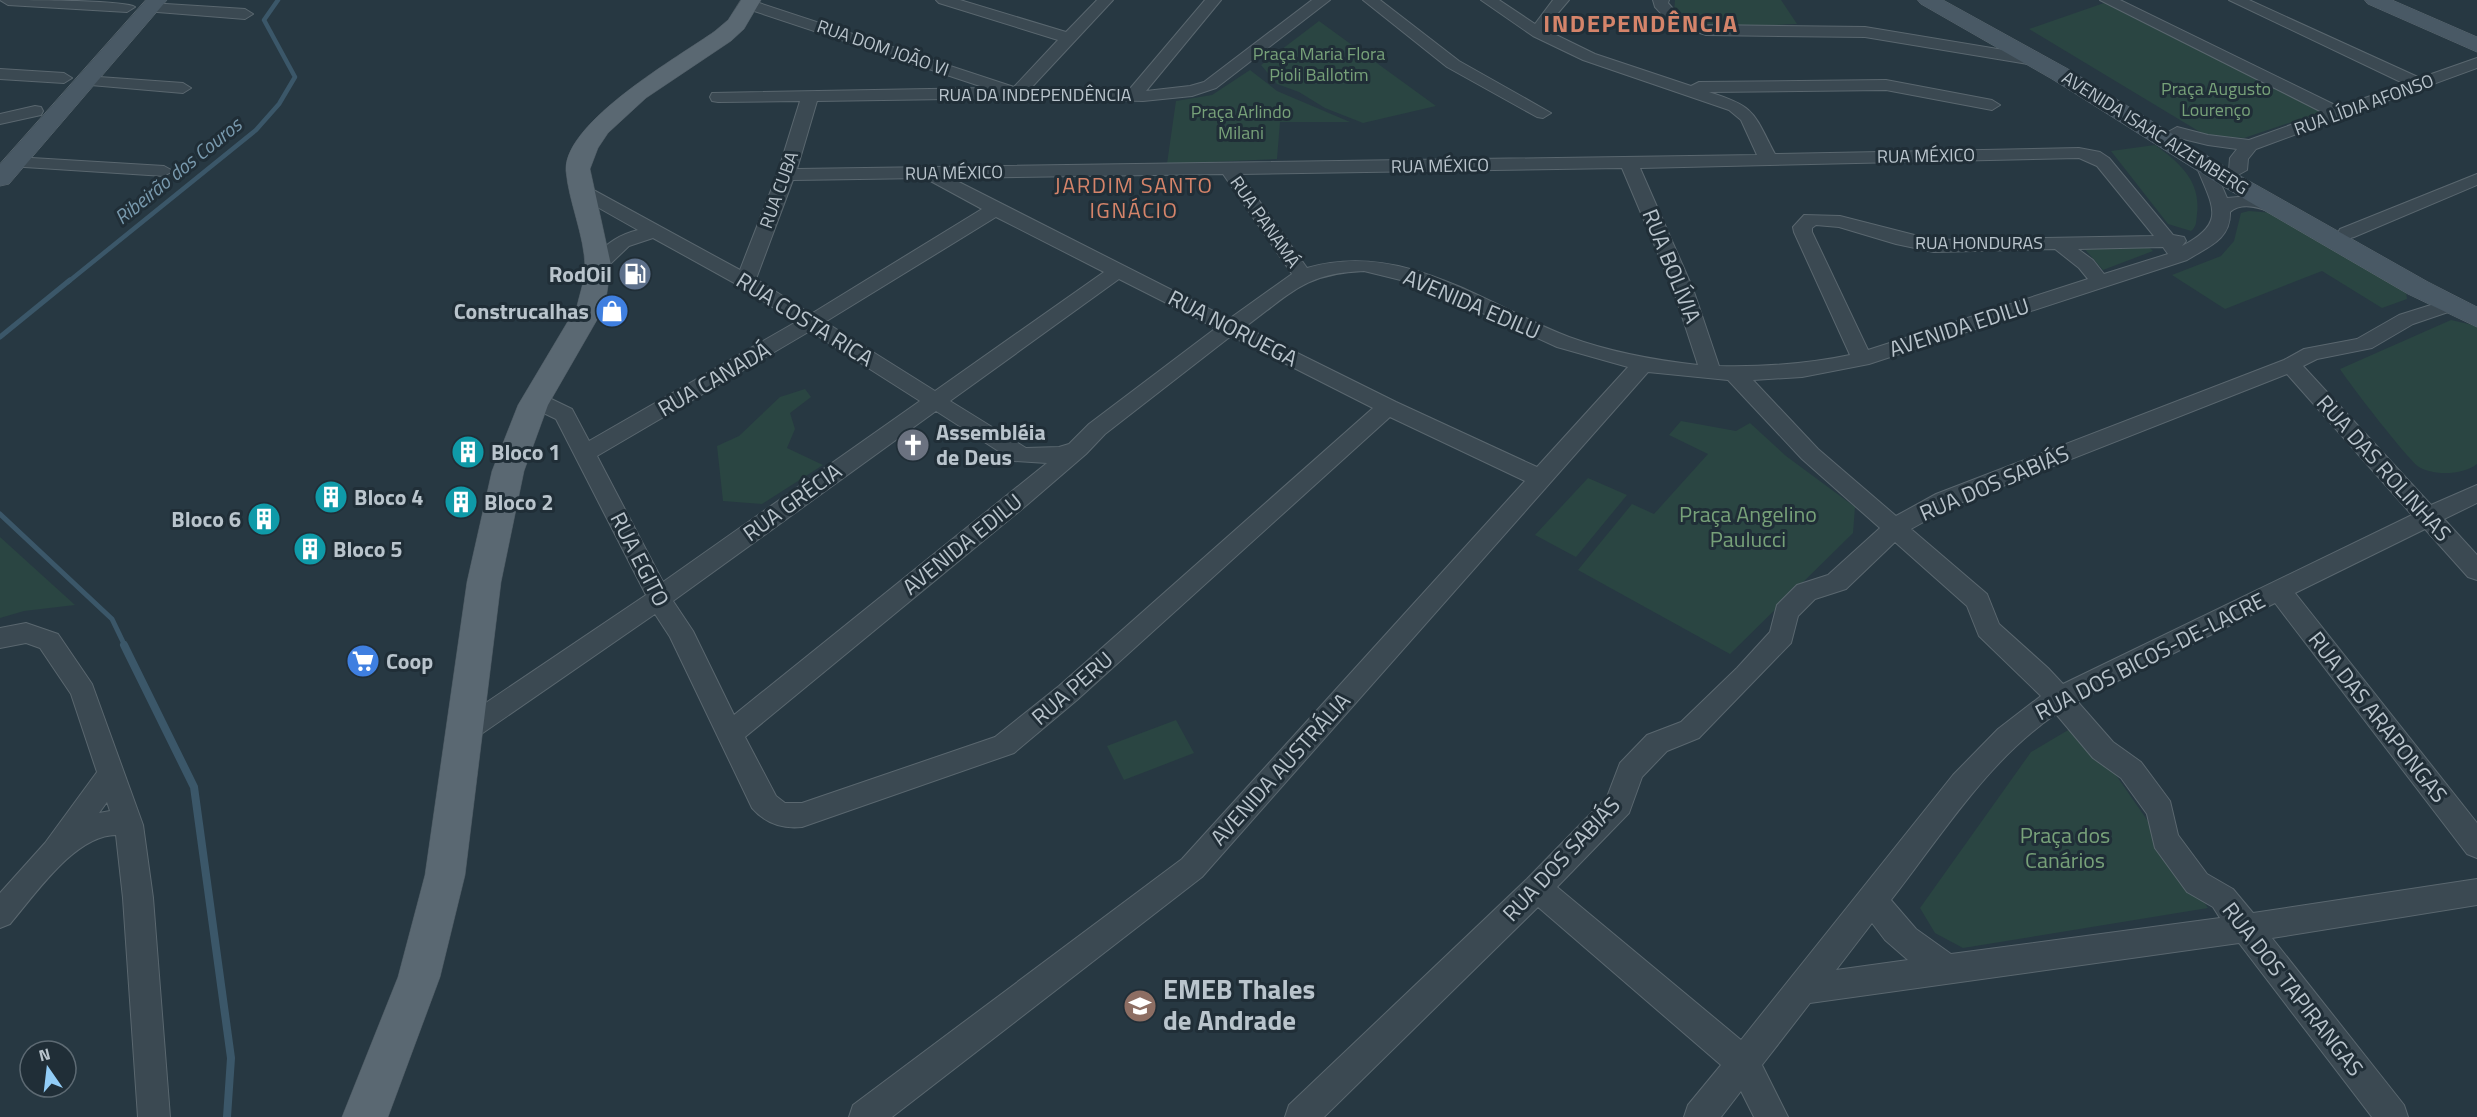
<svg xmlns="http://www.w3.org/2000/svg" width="2477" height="1117" viewBox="0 0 2477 1117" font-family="'Titillium Web',sans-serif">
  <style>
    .green { fill: #2a4542 }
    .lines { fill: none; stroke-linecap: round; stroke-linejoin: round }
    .stream-far2 { stroke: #3b5769; stroke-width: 4.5 }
    .stream-far1 { stroke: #3b5769; stroke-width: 5 }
    .stream { stroke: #3b5769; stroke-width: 8 }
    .street-casing { stroke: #5a676f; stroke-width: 2 }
    .secondary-casing { stroke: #5a676f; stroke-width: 1 }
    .primary-casing { stroke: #48555e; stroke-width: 1 }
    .street { fill: #3b4952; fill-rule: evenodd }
    .secondary { fill: #495965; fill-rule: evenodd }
    .primary { fill: #5a6872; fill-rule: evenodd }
    .labels { text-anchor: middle; stroke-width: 6; stroke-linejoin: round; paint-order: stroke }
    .far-street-label { font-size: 18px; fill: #b9c4cc; stroke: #202e37 }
    .far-park-label { font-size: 18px; fill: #77a179; stroke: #202e37 }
    .far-water-label { font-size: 20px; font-style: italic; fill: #799aae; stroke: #202e37 }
    .far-quarter-label { font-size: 22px; letter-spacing: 1.5px; fill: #d5846a; stroke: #202e37 }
    .street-label { font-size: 22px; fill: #b9c4cc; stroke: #202e37 }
    .poi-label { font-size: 22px; font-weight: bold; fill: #b9c4cc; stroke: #202e37; text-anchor: start }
    .park-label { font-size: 22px; fill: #77a179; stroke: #202e37 }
    .far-district-label { font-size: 24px; font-weight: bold; letter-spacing: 1.5px; fill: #d5846a; stroke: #202e37 }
    .near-poi-label { font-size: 27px; font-weight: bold; fill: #b9c4cc; stroke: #202e37; text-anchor: start }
  </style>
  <rect width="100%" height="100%" fill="#273842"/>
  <path class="green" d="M1675,0H1781L1797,24C1756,25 1711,34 1674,13Z
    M2104,3L2322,112L2244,138L2205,135L2029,29Z
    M1319,21L1436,106L1363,123L1325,108L1299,92L1277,84L1261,65Z
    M1250,70L1277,91L1350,122H1280L1277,159L1167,164L1176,101L1212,95Z
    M2155,145C2180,163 2201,181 2197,214C2196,222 2197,226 2191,231L2168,224L2111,151Z
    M2249,211L2274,213L2406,292L2407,299L2382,308L2322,271L2225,309L2172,275L2221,256L2234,241L2241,213Z
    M2147,245L2153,251L2103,270L2082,246Z
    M2451,320L2477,326V464C2463,475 2435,476 2419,467C2409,461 2348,382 2340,369Z
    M805,389L811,397L790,413L795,429L787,448L823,465L762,504L723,501L717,446L739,436L780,397Z
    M1681,421L1736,431L1750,423L1786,456L1855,507L1853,533L1730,654L1578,570L1632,504L1654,514L1708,454L1669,435Z
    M1588,478L1627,495L1576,557L1535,535Z
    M0,537L75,605L24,611L0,618Z
    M1176,720L1194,753L1124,780L1107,746Z
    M2080,723L2208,908L1963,948L1935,933L1920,908L2031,752Z"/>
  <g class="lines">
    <path class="stream-far2" d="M68,282L256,130L279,104L295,77L264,20L278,0"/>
    <path class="stream-far1" d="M0,337L70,280
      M0,514L112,619L125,646"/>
    <path class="stream" d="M124,645L194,787L231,1058L227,1117"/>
    <defs>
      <path id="street" d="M0,0C21,0 125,0 135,7L127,12L8,5Z
        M750,0L1014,87L1058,40L939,3L936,0H960L1066,32L1097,0H1113L1031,88L1115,91H1128L1205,0H1221L1146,91L1190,86L1204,82L1312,0H1330L1216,88L1192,96L1143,101L1015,98L817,101L797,169L1757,155L1741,120L1729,110L1583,60L1533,36L1481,0H1499L1535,24L1553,0H1569L1552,20L1548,31L1595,54L1691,86L1699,82L1886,80L1992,100L2000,105L1992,110L1886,90L1709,92C1756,107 1753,112 1775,154L2079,148L2100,152L2109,158L2173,235L2184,237L2186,241L2182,246C2228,222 2212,206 2196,165L2199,161H2211L2227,198L2249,196L2286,204L2288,208L2279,214C2264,210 2244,200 2230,212C2231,240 2207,247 2187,260L1869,364L1802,377L1753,380L1818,449L1896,516L1936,494L2284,360L2304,349L2357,339L2399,315L2450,299L2457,301L2460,305L2457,309L2413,324L2372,348L2317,359L2303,366L2431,505L2477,485V503L2444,519L2477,555V580L2468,577L2425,529L2295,593L2477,823V858L2467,854L2275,603L2077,701L2113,742L2141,762L2170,801L2178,835L2207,874L2233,889L2253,913L2477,879V905L2272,938L2404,1105L2408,1117H2372L2239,943L1810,1003L1762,1065L1788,1117H1754L1741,1091L1721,1117H1684L1688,1105L1721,1065L1538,907L1324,1117H1285L1289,1105L1527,879L1607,797L1620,763L1647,735L1681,722L1737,668L1770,632L1777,605L1797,585L1828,575L1880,528L1802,459L1728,380L1648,372L1202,877L892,1117H849L853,1105L1182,859L1525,481L1390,417L1077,700L1014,753L802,827C783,829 765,823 752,808L670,637L655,614L474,739L465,742L456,739L452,731L456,723L646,595L556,419L527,405L524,400L527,395H543L572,409L589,441L796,322L738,285L653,238L629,246L605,269H591L588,265C601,247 617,235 638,230L576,195L573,191L576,187H588L740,270L777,175L800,101L718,102L712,101L710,97L712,93L986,88L745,8L742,5L745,2ZM2079,158L2097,166L2154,236L1934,240L1840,216L1804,215L1793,227L1794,232L1850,355C1807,364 1763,367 1719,366L1693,289L1640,168ZM1622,168L1673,289L1698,365C1654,360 1610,352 1569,337C1484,304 1403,240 1307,268L1240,174ZM1223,174L1292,274L1229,319L951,178ZM925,178L982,209L811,314L756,279L793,180ZM996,217L1104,272L935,391L825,322ZM1816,225L1839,227L1896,244L1934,252L2055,249L2079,268L2088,279L1868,350L1812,232V228ZM2163,247L2168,254L2104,274L2093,260L2078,249ZM1364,271L1421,285L1557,347L1628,367L1537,467L1396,402L1245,327C1290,294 1305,273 1364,271ZM1119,279L1216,328L1089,424L1069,444L1059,447L1026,448L950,401ZM810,331L920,401L663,582L597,456ZM1231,336L1373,408L1059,686L995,737L802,803H785L776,796L745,737L1028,504L1086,454L1105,434ZM2287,374L2412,515L2063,684L2048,668L1999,624L1987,594L1911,529L1952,506ZM936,411L1014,461L1047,463L734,715L693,631L673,601ZM1895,542L1967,606L1979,636L2041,696L1998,729L1953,775L1741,1040L1557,887L1629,813L1642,777L1667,751L1699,738L1791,643L1798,616L1815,599L1846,589ZM2056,714L2093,758L2121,778L2147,814L2155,848L2187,892L2213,907L2220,918L1951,954L1916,929L1891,900C1942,835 1987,761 2056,714ZM1872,923L1885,940L1908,960L1836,970Z
        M1363,0H1380L1459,61L1551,113L1543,118L1537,117L1447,67Z
        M1653,0H1669L1668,3L1680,17L1707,25L1865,27L2034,55L2042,60L2034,65L1865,37L1706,35L1670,23L1655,7Z
        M2100,0H2120L2339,107L2405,84L2229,0H2249L2420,78L2477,58V68L2256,149L2248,159L2247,170L2238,175L2229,170L2230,158L2237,149L2208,145L2171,136L2168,132L2177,127L2208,135L2249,140L2324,113Z
        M150,3L245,9L253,14L245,19L145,11L142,8L145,5Z
        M0,69L64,73L72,78L64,83L0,79Z
        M85,76L183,83L191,88L183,93L79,84L77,81Z
        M35,106L41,107L43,111L41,115L0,124V114Z
        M15,157L164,166L173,171L164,176L9,166L6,162L9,158Z
        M2477,174V185L2354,237L2347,239L2338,233L2340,229Z
        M26,623L58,634L92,684L143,825L153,898L170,1117H138L123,898L116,835C75,835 35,895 10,924L0,928V893L45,843L97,772L71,694L40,648L26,643L0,648V628ZM107,802L110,811L99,813Z"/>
      <path id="secondary" d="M146,0H167L9,184L0,186V164Z
        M1918,0H1943L2068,69L2235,173L2428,282L2477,307V327L2408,294L2217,183L2052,79L1921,4Z
        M2365,0H2392L2477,37V52L2368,4Z"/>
      <path id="primary" d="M741,0H761L744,29L731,41L646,98L608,133L598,148L590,169L611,265L605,306L548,405L524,471L501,582L465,875L440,977L388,1117H342L398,977L425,875L467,582L492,471L518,405L577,306C580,293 585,279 585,266C584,234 569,203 566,171C563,122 680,56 715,31L728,20Z"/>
    </defs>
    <use href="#street" class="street-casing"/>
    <use href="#secondary" class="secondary-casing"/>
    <use href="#primary" class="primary-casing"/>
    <use href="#street" class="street"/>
    <use href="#secondary" class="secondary"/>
    <use href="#primary" class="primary"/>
  </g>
  <defs>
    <symbol id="fuel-disc" viewBox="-11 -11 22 22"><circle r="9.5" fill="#5c6f8a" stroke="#202e37"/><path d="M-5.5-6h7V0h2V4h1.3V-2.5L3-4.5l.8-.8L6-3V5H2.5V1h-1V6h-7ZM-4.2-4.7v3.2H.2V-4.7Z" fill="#fff"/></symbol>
    <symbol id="shop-disc" viewBox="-11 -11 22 22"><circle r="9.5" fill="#3f7fe0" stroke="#202e37"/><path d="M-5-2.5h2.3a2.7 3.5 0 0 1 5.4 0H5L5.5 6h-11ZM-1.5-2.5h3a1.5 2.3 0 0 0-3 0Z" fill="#fff"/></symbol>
    <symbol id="church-disc" viewBox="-11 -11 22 22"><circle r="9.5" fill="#6b7280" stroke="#202e37"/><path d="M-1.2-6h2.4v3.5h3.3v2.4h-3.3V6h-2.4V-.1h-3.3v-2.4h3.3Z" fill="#fff"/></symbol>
    <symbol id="building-disc" viewBox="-11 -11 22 22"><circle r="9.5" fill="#0f9aa8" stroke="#202e37"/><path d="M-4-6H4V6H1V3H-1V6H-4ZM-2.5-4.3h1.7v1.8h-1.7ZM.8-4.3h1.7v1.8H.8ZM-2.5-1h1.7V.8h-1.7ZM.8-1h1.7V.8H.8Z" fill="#fff"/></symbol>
    <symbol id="supermarket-disc" viewBox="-11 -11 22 22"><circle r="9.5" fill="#3f7fe0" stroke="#202e37"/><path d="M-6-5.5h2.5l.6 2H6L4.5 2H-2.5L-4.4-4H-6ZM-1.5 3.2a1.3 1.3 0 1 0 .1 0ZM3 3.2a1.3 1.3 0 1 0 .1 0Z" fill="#fff"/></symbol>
    <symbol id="school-disc" viewBox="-11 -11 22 22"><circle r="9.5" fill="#8d6e63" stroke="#202e37"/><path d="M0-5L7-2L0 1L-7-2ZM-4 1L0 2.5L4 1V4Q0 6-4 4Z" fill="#fff"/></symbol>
  </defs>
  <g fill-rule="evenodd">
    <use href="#fuel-disc" x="616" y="255" width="38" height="38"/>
    <use href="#shop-disc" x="593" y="292" width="38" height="38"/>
    <use href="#church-disc" x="894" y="426" width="38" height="38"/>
    <use href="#building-disc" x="449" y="433" width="38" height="38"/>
    <use href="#building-disc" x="312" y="478" width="38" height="38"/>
    <use href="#building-disc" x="442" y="483" width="38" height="38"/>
    <use href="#building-disc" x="245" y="500" width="38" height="38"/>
    <use href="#building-disc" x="291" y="530" width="38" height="38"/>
    <use href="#supermarket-disc" x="344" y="642" width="38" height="38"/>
    <use href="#school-disc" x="1121" y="987" width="38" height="38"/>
  </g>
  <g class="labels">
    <g class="far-street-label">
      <text transform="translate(883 48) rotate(19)" y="6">RUA DOM JOÃO VI</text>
      <text x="1035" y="101">RUA DA INDEPENDÊNCIA</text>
      <text transform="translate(2364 105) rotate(-20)" y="6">RUA LÍDIA AFONSO</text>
      <text transform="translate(2155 133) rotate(32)" y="6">AVENIDA ISAAC AIZEMBERG</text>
      <text transform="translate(1926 156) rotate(-1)" y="6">RUA MÉXICO</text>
      <text transform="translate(1440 166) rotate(-1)" y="6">RUA MÉXICO</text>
      <text transform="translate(954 173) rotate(-1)" y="6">RUA MÉXICO</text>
      <text transform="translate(779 190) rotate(-70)" y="6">RUA CUBA</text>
      <text transform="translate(1265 222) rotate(55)" y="6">RUA PANAMÁ</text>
      <text x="1979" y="249">RUA HONDURAS</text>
    </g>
    <g class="far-park-label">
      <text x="1319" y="60">Praça Maria Flora<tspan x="1319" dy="21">Pioli Ballotim</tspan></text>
      <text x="2216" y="95">Praça Augusto<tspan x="2216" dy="21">Lourenço</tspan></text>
      <text x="1241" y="118">Praça Arlindo<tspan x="1241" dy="21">Milani</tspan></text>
    </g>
    <g class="far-water-label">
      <text transform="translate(178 171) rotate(-39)" y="7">Ribeirão dos Couros</text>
    </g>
    <g class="far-quarter-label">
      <text x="1134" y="193">JARDIM SANTO<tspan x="1134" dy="25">IGNÁCIO</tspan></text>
    </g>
    <g class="street-label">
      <text transform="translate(1672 266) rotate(68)" y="8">RUA BOLÍVIA</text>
      <text transform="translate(1472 304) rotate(23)" y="8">AVENIDA EDILU</text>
      <text transform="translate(805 319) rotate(32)" y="8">RUA COSTA RICA</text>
      <text transform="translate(1959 327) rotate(-18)" y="8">AVENIDA EDILU</text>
      <text transform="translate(1233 328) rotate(27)" y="8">RUA NORUEGA</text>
      <text transform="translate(714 379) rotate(-30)" y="8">RUA CANADÁ</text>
      <text transform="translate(2384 468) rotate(48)" y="8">RUA DAS ROLINHAS</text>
      <text transform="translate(1994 483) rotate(-23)" y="8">RUA DOS SABIÁS</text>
      <text transform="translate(792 502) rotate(-36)" y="8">RUA GRÉCIA</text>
      <text transform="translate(962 544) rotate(-39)" y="8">AVENIDA EDILU</text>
      <text transform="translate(640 559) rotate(63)" y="8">RUA EGITO</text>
      <text transform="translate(2150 656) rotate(-27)" y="8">RUA DOS BICOS-DE-LACRE</text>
      <text transform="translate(1072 688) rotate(-41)" y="8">RUA PERU</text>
      <text transform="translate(2378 717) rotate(52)" y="8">RUA DAS ARAPONGAS</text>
      <text transform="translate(1280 769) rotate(-48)" y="8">AVENIDA AUSTRÁLIA</text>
      <text transform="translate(1561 859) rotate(-47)" y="8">RUA DOS SABIÁS</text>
      <text transform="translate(2293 989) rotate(52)" y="8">RUA DOS TAPIRANGAS</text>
    </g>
    <g class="poi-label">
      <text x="612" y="282" text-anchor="end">RodOil</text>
      <text x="589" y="319" text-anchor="end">Construcalhas</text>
      <text x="936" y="440">Assembléia<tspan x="936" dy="25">de Deus</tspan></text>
      <text x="491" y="460">Bloco 1</text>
      <text x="354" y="505">Bloco 4</text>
      <text x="484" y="510">Bloco 2</text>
      <text x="241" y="527" text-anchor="end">Bloco 6</text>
      <text x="333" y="557">Bloco 5</text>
      <text x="386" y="669">Coop</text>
    </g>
    <g class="park-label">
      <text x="1748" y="522">Praça Angelino<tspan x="1748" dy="25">Paulucci</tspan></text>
      <text x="2065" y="843">Praça dos<tspan x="2065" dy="25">Canários</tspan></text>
    </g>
    <g class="far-district-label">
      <text x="1641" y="32">INDEPENDÊNCIA</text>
    </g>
    <g class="near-poi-label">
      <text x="1163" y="999">EMEB Thales<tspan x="1163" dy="31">de Andrade</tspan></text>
    </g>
  </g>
  <g transform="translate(48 1069) rotate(346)"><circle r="28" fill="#202e37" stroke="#5d6a73" stroke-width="1.5"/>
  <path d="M0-4.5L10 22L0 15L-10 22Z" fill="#92cdf7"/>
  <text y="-9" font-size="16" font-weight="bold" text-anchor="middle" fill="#b9c4cc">N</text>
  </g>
</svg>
